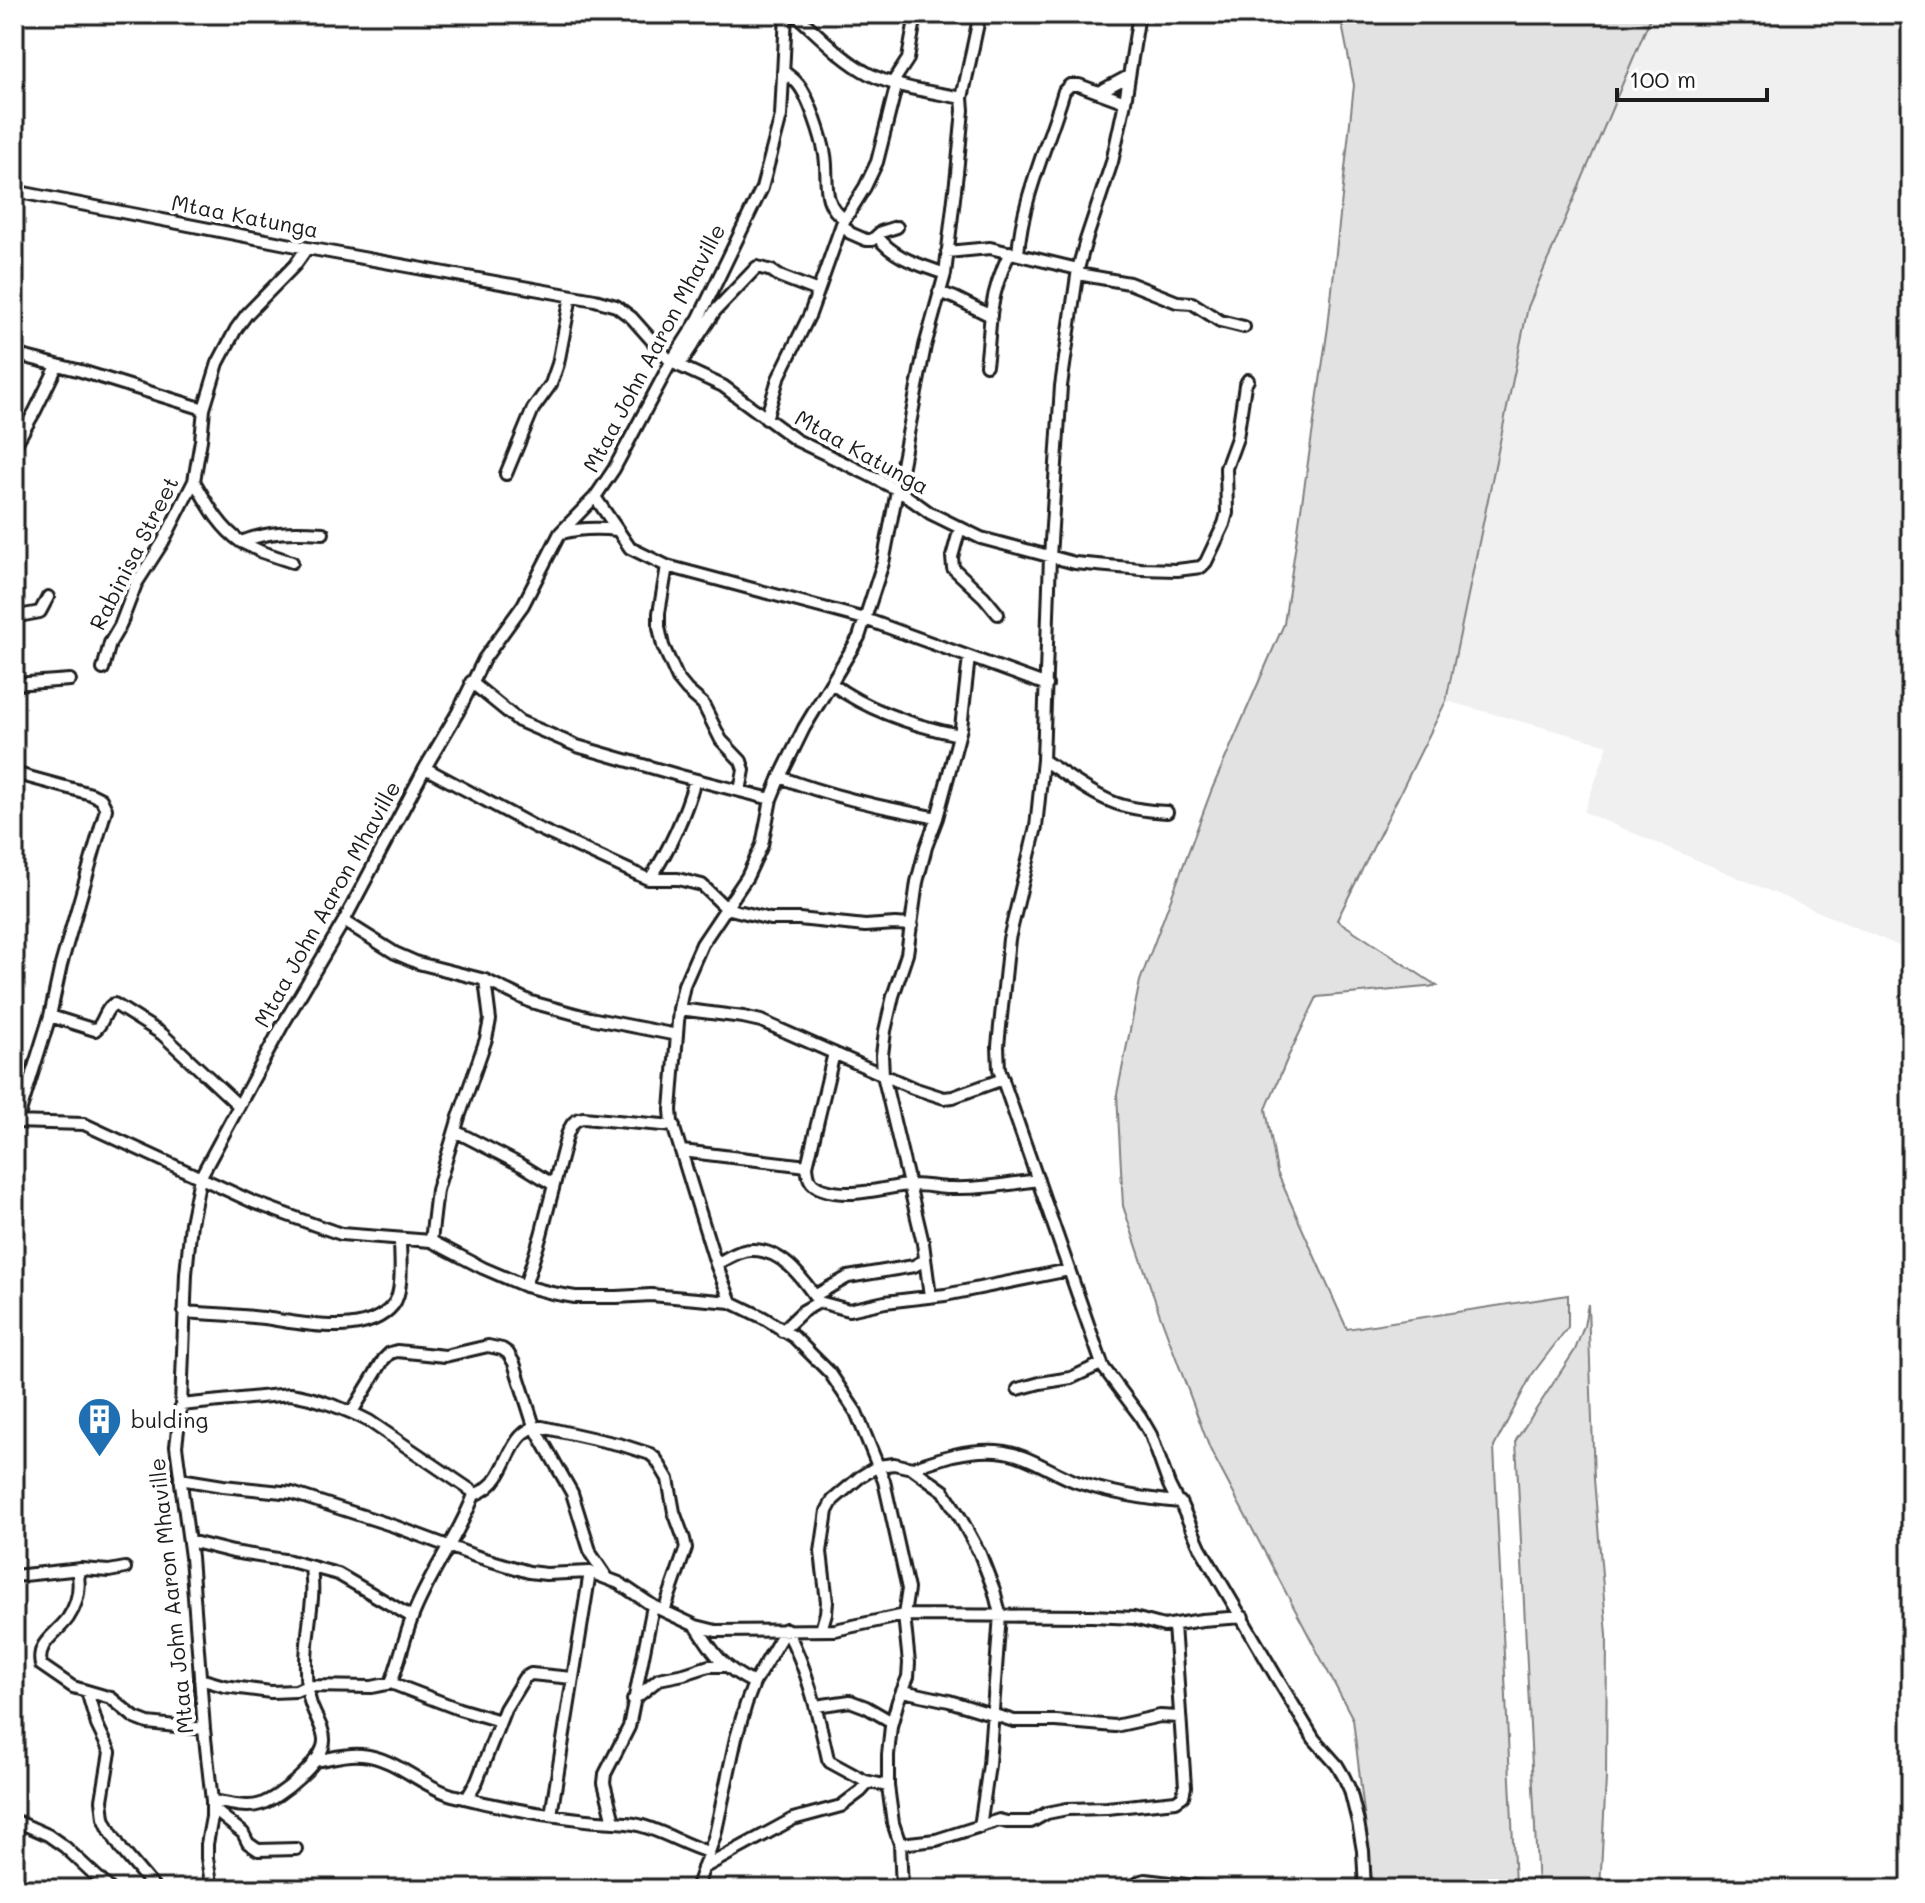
<svg xmlns="http://www.w3.org/2000/svg" width="1925" height="1903" viewBox="0 0 1925 1903" font-family="Mali,sans-serif">
  <style>
    .built { fill: #f0f0f0 }
    .green { fill: #e2e2e2; stroke: #7f7f7f; stroke-width: 2 }
    .lines { fill: none; stroke-linecap: round; stroke-linejoin: round }
    .minor-casing { stroke: #1c1c1c; stroke-width: 16 }
    .minor { stroke: #fff; stroke-width: 10 }
    .labels { text-anchor: middle; stroke-width: 8; stroke-linejoin: round; paint-order: stroke }
    .street-label { font-size: 22px; fill: #1c1c1c; stroke: #fff }
    .poi-label { font-size: 22px; fill: #1c1c1c; stroke: #fff; text-anchor: start }
  </style>
  <rect width="100%" height="100%" fill="#fff"/>
  <filter id="ink" filterUnits="userSpaceOnUse"><feTurbulence type="fractalNoise" baseFrequency=".0125" numOctaves="2"/><feDisplacementMap in="SourceGraphic" scale="16" xChannelSelector="R" yChannelSelector="G"/><feConvolveMatrix kernelMatrix="1 2 1 2 8 2 1 2 1" color-interpolation-filters="sRGB"/></filter>
  <g filter="url(#ink)">
    <path class="built" d="M1652,14H1911V951L1584,812L1608,745L1446,701L1528,307Z"/>
    <path class="green" d="M1340,14H1652L1528,307L1446,701L1337,920L1437,986L1317,997L1288,1057L1266,1109L1277,1172L1347,1329L1568,1295V1327L1531,1376L1494,1447L1515,1884L1492,1889H1373L1353,1719L1210,1449L1160,1315L1123,1206L1117,1094L1140,981L1212,789L1284,624L1328,327L1354,85Z
      M1588,1304L1594,1479L1607,1635L1606,1778L1600,1889H1538L1516,1440L1575,1350L1584,1326Z"/>
    <g class="lines">
      <defs>
        <path id="minor" d="M795,14C818,34 842,60 869,74C897,88 932,92 962,98
          M1139,14L1125,102L1112,162L1086,240L1078,269L1061,386L1050,557L1043,760L1036,827L1009,939L998,1046L999,1069L1103,1367L1140,1416L1151,1435L1169,1485L1177,1501L1180,1502L1200,1547L1277,1678L1314,1739L1337,1765L1344,1777L1350,1790L1358,1822L1363,1851L1365,1889
          M783,71C788,75 794,79 798,84C809,97 822,137 825,155C829,179 820,204 845,219
          M893,82L908,59L916,14
          M1099,92L1129,76
          M14,191L307,248L595,300L616,306L632,318L671,362L723,386L796,440L865,473L898,490L930,513L981,538L1075,563L1141,569L1177,570L1201,567L1206,562L1224,524L1227,513L1226,468L1237,438L1245,385L1248,380
          M842,224L850,233L866,240H872L881,232L897,227
          M878,237C893,258 921,265 945,274
          M947,252L990,248L1078,269
          M1018,254C1022,198 1048,145 1064,91L1070,85H1079L1125,102
          M1078,274L1129,283L1177,302L1192,303L1220,321L1244,327
          M939,292L955,298L991,316
          M14,354L81,371L204,409
          M986,365C989,345 989,326 992,307C995,287 1002,269 1010,252
          M679,366L715,311L757,267L772,271L779,276L818,291
          M766,419L778,379L810,314L842,224L865,187L877,162L897,83
          M14,447L35,411L57,366
          M506,474L533,409L551,384L558,364L571,296
          M194,481C207,503 219,527 241,542C269,531 293,531 323,533
          M595,497L630,548L667,566L865,619L1047,685
          M960,528L952,557L953,568L984,597L998,614
          M562,533C580,528 598,528 617,530
          M241,542L262,552L292,562
          M667,566L659,613V627L663,646L678,679L687,690L703,704L721,740L741,761L744,770L740,791
          M14,614L24,615L40,612L48,597
          M103,669L110,643L120,626L136,584L163,542L194,481L201,440L204,409L218,363L236,329L247,314L295,265L307,248
          M471,682L519,721L577,746L681,776L771,799
          M14,684L70,680
          M832,684C869,711 915,726 959,735
          M1043,760C1065,774 1086,791 1110,801C1128,809 1148,811 1167,812
          M425,768L535,827L648,879H678L702,885L726,908L770,919H799L865,926L895,924L912,925
          M14,773L91,794L101,799L106,809L61,965L50,1016L17,1122
          M780,777C831,797 883,807 937,818
          M650,879C670,848 685,815 695,780
          M344,921L395,953L418,963L485,980L531,1002L590,1018L677,1035
          M679,1009L743,1017L761,1021L913,1088L944,1098L953,1097L1003,1079
          M50,1016L95,1030C104,1024 104,1009 114,1004L116,1005L162,1034L238,1105
          M834,1053L807,1166C808,1178 810,1185 822,1189C851,1199 880,1188 908,1185C923,1184 937,1188 951,1188C980,1189 1009,1184 1038,1180
          M14,1122L84,1124L253,1202L315,1225L341,1234L431,1241L483,1268L525,1286L552,1293L575,1297H617L651,1295L731,1302L764,1318L794,1337L830,1373L856,1412L884,1481L908,1589L904,1615L909,1663L908,1677L898,1701L891,1726L888,1755V1786L893,1823L900,1844L902,1889
          M455,1131L523,1166L554,1185
          M682,1151L807,1166
          M431,1241L437,1190L459,1117L486,1039L490,1020L485,980
          M716,1264C726,1259 739,1250 751,1250C783,1249 803,1279 819,1302
          M525,1286L541,1235L567,1135C571,1125 573,1120 583,1118L674,1126
          M814,1296L848,1277L914,1266L925,1260
          M930,1296L923,1243L883,1075L882,1055L885,1031L893,996L907,954L917,882L926,847L937,818L961,728L969,657
          M731,1302L716,1264L672,1122L671,1110L679,1009L684,985L702,944L747,877L762,845L771,799L780,777L804,728L859,637L883,563L925,346L945,274L957,173L963,110L962,98L980,14
          M184,1312C211,1314 238,1315 264,1318C300,1323 366,1339 393,1305C404,1292 400,1256 400,1239
          M782,1331L803,1311L819,1302L849,1310L885,1302L945,1295L1069,1270
          M1018,1389L1040,1383L1071,1378L1101,1364
          M181,1405L290,1394C314,1397 348,1410 369,1421L472,1491L474,1495C458,1538 428,1575 412,1618C404,1639 399,1662 391,1683
          M352,1412L384,1359L390,1353L397,1351L445,1356L488,1346L502,1349L508,1353L514,1363L534,1426L572,1493L591,1554L606,1576
          M912,1468C941,1458 966,1449 997,1451C1026,1453 1050,1472 1077,1482C1110,1493 1145,1499 1180,1502
          M180,1479L223,1486L292,1493L394,1526L475,1556L529,1572L546,1574L590,1572L619,1583L653,1606L696,1626L716,1631L835,1630L904,1615L1092,1616L1134,1618L1164,1626L1202,1620L1243,1617
          M474,1495C484,1491 492,1486 498,1476C510,1458 516,1426 542,1427L622,1445L650,1454L656,1459L668,1479L674,1512L684,1539L686,1548L664,1611
          M189,1541L233,1552L290,1561L338,1574L412,1617
          M77,1570C81,1587 78,1603 68,1618C56,1635 36,1642 41,1665L73,1687L111,1698L135,1718L148,1723L204,1729
          M14,1576L81,1569L109,1571L125,1568
          M696,1626C714,1654 723,1668 754,1683
          M786,1629C808,1670 818,1714 828,1759L830,1762L865,1781L888,1786
          M821,1630L826,1613L827,1602L821,1552L827,1511L833,1500L860,1477L878,1466L894,1464L912,1468L944,1491L961,1519L980,1554L994,1590L1000,1614L989,1765L980,1827
          M200,1679L224,1686L271,1692L296,1691L307,1686L372,1687L391,1683L459,1709L500,1721
          M87,1691L97,1725L110,1752L102,1800L104,1818L110,1831L122,1850L155,1889
          M903,1691L949,1701L1014,1721H1056L1115,1726L1160,1716L1179,1717
          M633,1700L659,1679L684,1674L709,1666H726
          M816,1706L850,1701L866,1707L892,1722
          M314,1761C329,1759 347,1753 362,1755C396,1758 421,1786 452,1795C494,1806 536,1814 579,1819C597,1822 616,1821 634,1824C661,1829 683,1845 709,1852
          M467,1798L477,1781L505,1709L524,1678L531,1674L572,1678
          M212,1801C228,1803 246,1809 261,1804C279,1798 324,1761 324,1741C325,1729 313,1714 310,1701C307,1691 306,1681 306,1671C305,1646 310,1622 312,1598C313,1588 312,1577 311,1567
          M212,1808L243,1833L248,1843L258,1850L296,1849
          M551,1815L590,1572
          M14,1820L48,1835L65,1847L110,1889
          M614,1822L604,1783L605,1774L629,1727L653,1606
          M900,1844L936,1840L999,1820L1007,1822H1031L1047,1813L1067,1809L1107,1808L1176,1801L1183,1796L1185,1787L1174,1625
          M703,1868L793,1819L841,1806L861,1791L869,1782
          M212,1889L207,1858V1844L212,1817V1801L204,1729L191,1557L176,1446L181,1405L186,1274L191,1223L200,1178L282,1026L344,921L425,768L458,712L484,659L523,605L560,533L595,497L614,469L671,362L699,318L762,188L781,116L786,14
          M696,1889L715,1835L736,1738L746,1704L754,1683L786,1629
          M1130,1889L1141,1881L1145,1880L1220,1889"/>
      </defs>
      <use href="#minor" class="minor-casing"/>
      <use href="#minor" class="minor"/>
    </g>
  </g>
  <defs>
    <symbol id="building-pin" viewBox="-11 -11 22 30"><path d="M0 17L-7.5 6A9.5 9.5 0 1 1 7.5 6Z" fill="#1f6fb2" stroke="#fff"/><path d="M-4-6H4V6H1V3H-1V6H-4ZM-2.5-4.3h1.7v1.8h-1.7ZM.8-4.3h1.7v1.8H.8ZM-2.5-1h1.7V.8h-1.7ZM.8-1h1.7V.8H.8Z" fill="#fff"/></symbol>
  </defs>
  <g fill-rule="evenodd">
    <use href="#building-pin" x="74" y="1394" width="51" height="69"/>
  </g>
  <g class="labels">
    <g class="street-label">
      <text transform="translate(245 216) rotate(11)" y="8">Mtaa Katunga</text>
      <text transform="translate(654 348) rotate(-62)" y="8">Mtaa John Aaron Mhaville</text>
      <text transform="translate(862 452) rotate(29)" y="8">Mtaa Katunga</text>
      <text transform="translate(134 553) rotate(-63)" y="8">Rabinisa Street</text>
      <text transform="translate(327 904) rotate(-61)" y="8">Mtaa John Aaron Mhaville</text>
      <text transform="translate(171 1596) rotate(-96)" y="8">Mtaa John Aaron Mhaville</text>
    </g>
    <g class="poi-label">
      <text x="131" y="1428">bulding</text>
    </g>
  </g>
  <rect width="1925" height="1903" fill="none" stroke="#fff" stroke-width="48"/>
  <rect x="24" y="24" width="1877" height="1855" fill="none" stroke="#1c1c1c" stroke-width="3" filter="url(#ink)"/>
  <path d="M1617 88v12h150v-12" fill="none" stroke="#1c1c1c" stroke-width="4"/>
  <text x="1629" y="88" font-size="24" fill="#1c1c1c" stroke="#ffffff" stroke-width="6" paint-order="stroke">100 m</text>
</svg>
